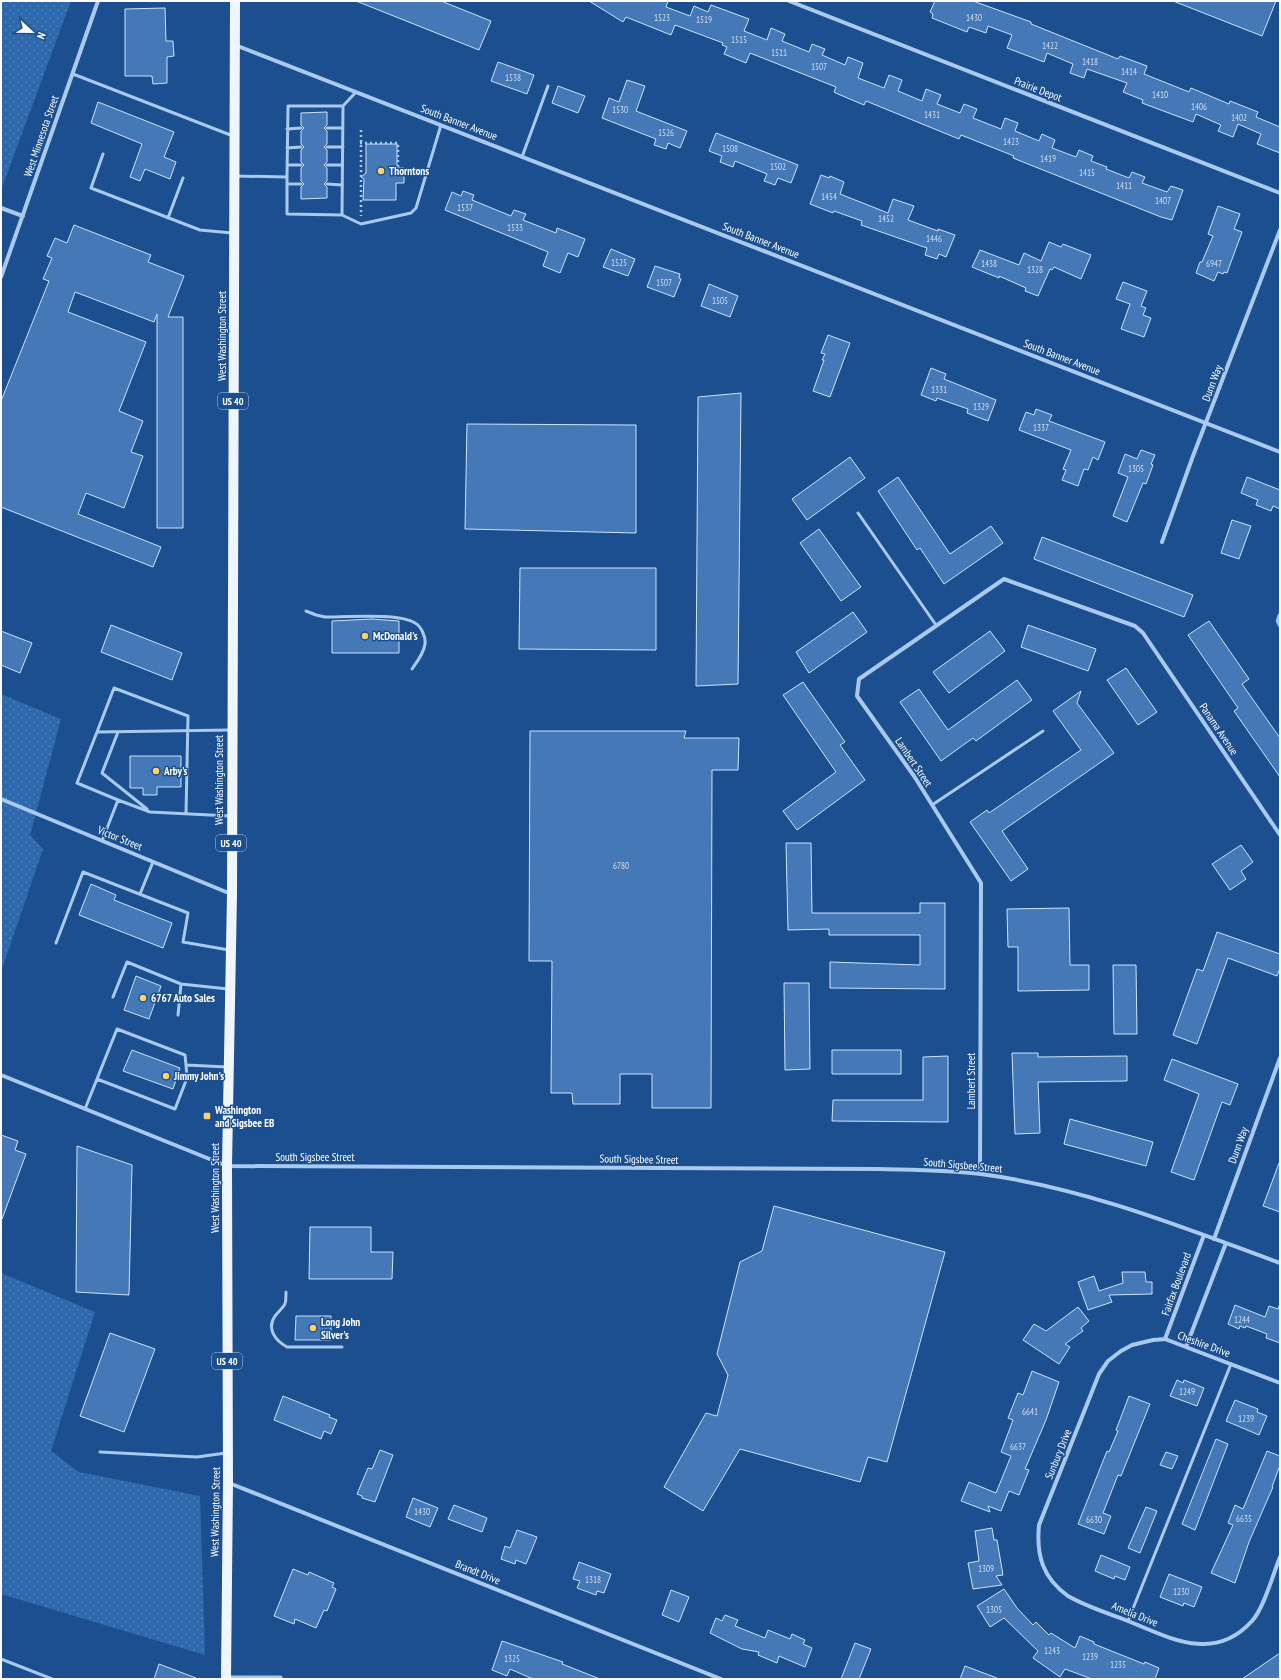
<svg xmlns="http://www.w3.org/2000/svg" width="1281" height="1680" viewBox="0 0 1281 1680" font-family="'PT Sans Narrow',sans-serif">
  <style>
    .grass { fill: url(#grass-dots) }
    .lines { fill: none; stroke-linecap: round; stroke-linejoin: round }
    .stream { stroke: #9cc4f0; stroke-width: 4.5 }
    .building { fill: #4478b7; stroke: #cfe3fa }
    .path { stroke: #a9c9ee; stroke-width: 2.5; stroke-dasharray: 2 3; stroke-linecap: butt }
    .service { stroke: #a9c9ee; stroke-width: 3 }
    .minor { stroke: #a9c9ee; stroke-width: 4 }
    .primary { stroke: #f0f6ff; stroke-width: 10 }
    .poi-dot { fill: #ffd166; stroke: #1b4f8f; stroke-width: 1.5 }
    .labels { text-anchor: middle; stroke-width: 3; stroke-linejoin: round; paint-order: stroke }
    .number-label { font-size: 9px; fill: #d0dded }
    .shield { fill: #1b4f8f; stroke: #bbcadd; stroke-width: 1 }
    .shield-label { font-size: 10px; font-weight: bold; fill: #fff }
    .street-label { font-size: 11px; fill: #fff; stroke: #1b4f8f }
    .poi-label { font-size: 11px; font-weight: bold; fill: #fff; stroke: #1b4f8f; text-anchor: start }
  </style>
  <defs>
    <pattern id="grass-dots" width="8" height="8" patternUnits="userSpaceOnUse"><rect width="8" height="8" fill="#2e69ad"/><path d="M2 2h.1M6 6h.1" fill="none" stroke="#4d80b9" stroke-width="1.8" stroke-linecap="round"/></pattern>
  </defs>
  <rect width="100%" height="100%" fill="#1b4f8f"/>
  <path class="grass" d="M1,1H71L1,190Z
    M1,694L61,719L30,835L43,849L1,972Z
    M1,1273L95,1312L51,1451L79,1472L200,1496L205,1655L1,1594Z"/>
  <g class="lines">
    <path class="stream" d="M1280,615L1278,621L1280,625"/>
  </g>
  <path class="building" d="M356,1H441L491,21L479,50Z
    M589,1H668L666,7L690,16L694,6L708,12L711,5L749,19L744,31L767,40L771,28L785,34L782,41L809,52L812,44L825,49L822,55L845,65L848,57L863,63L858,78L884,88L889,75L902,80L898,91L922,101L926,89L941,95L937,104L960,113L964,104L977,109L973,118L1001,129L1005,118L1018,123L1015,131L1039,141L1042,134L1055,140L1052,148L1076,157L1079,150L1093,156L1091,161L1107,167L1106,169L1129,178L1132,172L1145,177L1142,183L1167,192L1171,186L1183,190L1172,220L1161,217L1013,158L1014,156L961,135L959,139L866,101L864,105L838,94L834,92L836,87L750,53L746,63L724,54L727,47L722,45L723,43L675,25L671,35L626,17L623,22Z
    M935,1H973L1031,22V24L1118,59L1120,56L1147,66L1144,74L1189,92L1191,88L1229,104L1230,101L1258,112L1256,117L1280,127V153L1257,144L1261,134L1238,124L1233,137L1218,131L1221,125L1196,114L1193,122L1142,103L1143,100L1123,92L1127,83L1087,69L1084,78L1070,73L1073,64L1047,53L1044,62L1007,48L1012,35L988,26L986,33L969,27L967,32L932,18L933,14L930,12Z
    M1173,1H1276L1262,36Z
    M165,8L166,41H173L174,56L167,57V83L153,84L152,76H125V9Z
    M498,62L534,75L527,94L491,81Z
    M627,80L645,86L636,111L687,131L680,148L668,143L666,149L654,145L656,139L602,118L609,98L619,102Z
    M558,86L585,96L578,113L552,103Z
    M98,102L174,132L164,157L176,162L170,179L145,169L140,181L130,177L142,144L91,123Z
    M327,112V125L324,128L327,131V144L324,147L327,150V162L324,165L327,168V181L324,184L327,187V198L301,199V187L304,184L301,181V168L304,165L301,162V150L304,147L301,144V131L304,128L301,125V113Z
    M716,133L798,165L791,183L778,178L775,185L764,181L767,174L735,161L733,167L720,162L722,156L709,151Z
    M366,144H397V168H404V183H396V200H363L364,179L361,177L366,173Z
    M821,175L829,178L830,176L844,182L840,194L888,213L893,199L914,206L908,220L938,231V229L955,235L946,257L939,254L937,259L925,255L927,248L861,225L862,221L834,211L833,213L810,204Z
    M463,191L474,195L472,200L511,216L514,210L526,214L523,220L556,233L557,228L585,239L578,257L568,253L560,273L543,266L548,252L445,210L452,192L461,196Z
    M1218,206L1240,214L1234,229L1242,232L1227,273L1224,272L1223,274L1218,272L1214,281L1196,273L1200,262H1202L1213,236L1208,234Z
    M74,225L151,255L148,262L184,276L168,317H183V528H157V314L154,322L75,292L68,312L146,342L119,411L143,421L131,452L143,456L124,508L86,493L78,514L161,547L153,567L1,507V401L49,281L43,279L52,258L47,256L55,238L67,243Z
    M1049,242L1061,247L1063,244L1091,255L1081,279L1054,267L1052,270L1050,269L1038,296L1025,291L1026,288L999,276V278L972,267L980,250L1019,265L1024,253L1041,261Z
    M611,249L635,259L628,276L603,267Z
    M655,266L680,274L679,278L681,279L674,297L647,287Z
    M1123,282L1147,291L1141,306L1146,308L1143,315L1151,318L1144,337L1121,329L1130,304L1116,299Z
    M709,284L738,296L730,317L701,306Z
    M828,335L850,343L830,397L813,391L824,360H822L825,354L821,353Z
    M931,368L946,374L944,379L996,400L988,421L967,413L968,409L937,398L936,401L921,395Z
    M741,393L738,684L696,686L698,397Z
    M1036,409L1052,415L1049,421L1105,442L1098,460L1093,457L1088,470L1084,469L1078,486L1062,480L1066,470L1063,469L1071,450L1019,430L1026,412L1034,415Z
    M467,424L636,425V533L465,529Z
    M1141,450L1155,455L1151,464L1153,465L1146,484L1143,483L1127,522L1113,516L1128,477L1118,473L1125,454L1137,459Z
    M850,457L865,478L807,520L792,499Z
    M898,477L950,554L991,526L1003,543L944,584L920,548L917,550L878,491Z
    M1247,477L1280,490V509L1273,506L1271,511L1256,505L1258,500L1241,493Z
    M1232,520L1251,526L1239,559L1221,553Z
    M819,529L861,587L841,601L800,543Z
    M1042,537L1193,595L1184,617L1034,559Z
    M520,568H656V650L519,649Z
    M853,612L867,632L809,673L796,652Z
    M372,619L399,621V653H332V621Z
    M1209,621L1249,679L1242,684L1280,738V777L1234,711L1238,708L1188,635Z
    M111,625L182,653L172,680L101,652Z
    M1028,625L1096,649L1088,671L1021,647Z
    M1,631L32,643L20,673L1,665Z
    M990,631L1005,651L949,693L933,672Z
    M1126,668L1157,712L1138,725L1107,680Z
    M1017,680L1032,700L976,741L973,738L941,761L900,702L919,689L948,730Z
    M803,682L845,742L840,745L865,780L797,830L783,811L836,772L783,695Z
    M1081,691L1077,703L1114,753L1002,831L1028,869L1011,881L970,822L987,810L989,813L1081,750L1053,711Z
    M530,731H686L684,738H739L738,770H712L711,1108H652V1074H620V1104H573L572,1093H551L552,961H529Z
    M130,756H181V787H157V795H143V788H130Z
    M786,843H811L812,913H920V903H945V989L830,988V962L920,965V935H829V929L788,930Z
    M1241,845L1253,862L1241,871L1246,879L1230,890L1212,864Z
    M91,884L116,895L114,900L172,923L163,948L79,915Z
    M1069,908L1070,965H1089V990L1018,991V947H1008L1007,909Z
    M1217,932L1280,954V968L1277,976L1228,958L1197,1044L1173,1035L1197,969L1203,971Z
    M1113,965H1136L1137,1034H1114Z
    M136,976L161,986L149,1019L124,1010Z
    M784,983H809L810,1069L785,1070Z
    M132,1050L180,1068L173,1089L123,1071Z
    M832,1050H901V1074H832Z
    M1012,1053H1038V1057L1127,1056V1081L1038,1082L1040,1133L1015,1134Z
    M948,1056V1122L832,1121L833,1100H923V1057Z
    M1172,1059L1238,1084L1230,1105L1222,1102L1194,1180L1171,1172L1199,1094L1164,1080Z
    M1070,1119L1153,1142L1146,1166L1064,1144Z
    M1,1135L18,1141L15,1150L26,1154L2,1219H1Z
    M77,1146L132,1165L129,1295L76,1292Z
    M1279,1163H1280V1212L1263,1206Z
    M774,1206L945,1252L887,1462L868,1457L860,1482L740,1449L703,1511L664,1487L706,1413L717,1416L728,1375L717,1354L740,1262L762,1251Z
    M310,1227H371V1252H393L392,1279H309Z
    M1122,1272H1145L1146,1282H1152V1294L1109,1295L1112,1302L1088,1310L1078,1282L1094,1276L1099,1291L1123,1283Z
    M1280,1304V1343L1266,1338L1267,1334L1246,1326L1245,1328L1240,1326L1239,1329L1228,1324L1235,1305L1265,1317L1269,1306L1278,1309Z
    M1078,1307L1089,1321L1081,1328L1083,1331L1065,1344L1070,1347L1059,1364L1023,1340L1034,1324L1046,1331Z
    M296,1316H331V1340H295Z
    M110,1333L155,1349L124,1432L80,1416Z
    M1032,1371L1059,1382L1046,1420L1025,1469L1029,1470L1019,1495L1009,1491L1001,1511L988,1506L990,1512L961,1501L969,1482L996,1493L1011,1456L1001,1452L1013,1420L1008,1418L1018,1393L1023,1395Z
    M1177,1380L1183,1383L1184,1380L1204,1388L1197,1406L1170,1396Z
    M283,1396L330,1415L329,1417L337,1420L331,1434L324,1431L321,1439L274,1420Z
    M1129,1396L1150,1404L1121,1476L1118,1475L1103,1513L1111,1516L1104,1534L1078,1524L1107,1451L1109,1452L1118,1431L1116,1430Z
    M1235,1400L1258,1409L1257,1412L1267,1416L1259,1435L1226,1421Z
    M1216,1439L1228,1444L1195,1530L1182,1524Z
    M380,1450L393,1455L375,1502L362,1498V1496L357,1494L368,1468L372,1469Z
    M1267,1451L1280,1456V1465L1272,1487H1273L1249,1542L1235,1583L1211,1573L1233,1525L1228,1523L1235,1505L1243,1509Z
    M1166,1452L1178,1456L1172,1469L1160,1465Z
    M413,1498L438,1508L430,1527L406,1517Z
    M454,1505L487,1518L482,1532L448,1519Z
    M1146,1507L1157,1511L1140,1553L1128,1548Z
    M992,1528L994,1540H997L1003,1575L996,1576L1002,1585L973,1589L968,1563L979,1561L975,1531Z
    M517,1530L537,1537L526,1564L516,1560L515,1564L501,1559L505,1546L510,1548Z
    M1101,1555L1130,1567L1125,1580L1115,1576L1114,1579L1095,1571Z
    M579,1562L611,1574L604,1593L597,1591L596,1595L577,1588L580,1581L573,1579Z
    M293,1569L308,1575L309,1572L334,1583L332,1587L336,1589L327,1611L324,1610L316,1628L295,1619L294,1624L274,1616Z
    M1169,1574L1202,1587L1194,1607L1184,1603L1183,1606L1160,1597Z
    M1004,1589L1017,1608L1033,1625L1036,1622L1049,1635L1051,1633L1075,1648L1080,1636L1094,1642V1644L1144,1664L1145,1662L1159,1668L1155,1679H1092L1065,1669L1060,1677L1033,1658L1038,1651L1004,1618L990,1627L977,1606Z
    M671,1590L689,1597L679,1622L662,1615Z
    M725,1615L738,1620L735,1626L765,1638L768,1630L790,1639L792,1634L805,1640L803,1644L812,1648L805,1667L779,1656L777,1663L758,1655L759,1652L742,1649L710,1633L716,1618L722,1621Z
    M502,1641L563,1662L562,1664L600,1679H533L510,1669L507,1676L492,1670Z
    M855,1643L871,1649L859,1679H841Z
    M1280,1653V1679H1242Z
    M159,1664L196,1678L195,1679H154Z
    M965,1666L997,1678V1679H960Z"/>
  <g class="lines">
    <path class="path" d="M361,130V216
      M360,143H398V167"/>
    <path class="service" d="M73,74L233,136
      M327,128H343
      M287,129L301,128
      M327,147H343
      M287,148L301,147
      M103,154L91,188L200,230L232,233
      M522,157L548,86
      M287,165H301
      M327,165H342
      M235,176L287,177V214L342,215L361,224L411,213L416,208L441,125
      M287,177L288,106H343
      M287,184H301
      M327,184L342,185
      M342,215L343,106L356,92
      M168,218L183,178
      M858,513L936,625
      M306,611L316,615L325,617C346,617 400,613 415,623C421,626 426,637 425,644C424,653 417,662 412,669
      M97,732L114,688L188,716L186,814
      M118,732L102,773L147,809
      M118,800L150,812L230,816
      M932,805L1043,731
      M102,841L118,800L77,783L97,732L231,730
      M140,894L153,862
      M56,943L83,872L188,913L183,942L229,950
      M113,997L127,962L181,984L228,989
      M178,1015L181,984
      M186,1065L187,1078L175,1109L97,1079L117,1029L185,1055L186,1065L227,1067
      M85,1109L97,1079
      M286,1292C286,1296 286,1301 285,1304C282,1309 278,1312 275,1316C266,1329 276,1341 287,1347H342
      M100,1452L197,1457L226,1453
      M1128,1621L1231,1364
      M1,1659L52,1679
      M227,1677H281V1679"/>
    <path class="minor" d="M789,1L1280,193
      M235,45L1280,452
      M1,208L23,216
      M1,277L98,1
      M1162,542L1193,456L1280,230
      M1,799L231,894
      M1,1075L227,1166L878,1169C912,1170 947,1170 981,1174C1085,1188 1182,1227 1280,1263
      M980,1174L981,883L914,776L857,696L859,679L1004,579L1135,626L1143,633L1280,835
      M1214,1239L1280,1058
      M1165,1339L1204,1235
      M1186,1347L1226,1243
      M1280,1383L1165,1339L1153,1340L1132,1345L1121,1351L1108,1361L1099,1374L1039,1525C1036,1556 1043,1578 1068,1596C1087,1607 1108,1613 1128,1621C1170,1638 1214,1663 1252,1621C1264,1608 1273,1574 1280,1557
      M229,1483L721,1679"/>
    <path class="primary" d="M226,1679L228,1482L227,1166L232,894L235,1"/>
  </g>
  <g class="poi-dot">
    <circle cx="381" cy="171" r="4"/>
    <circle cx="365" cy="636" r="4"/>
    <circle cx="156" cy="771" r="4"/>
    <circle cx="143" cy="998" r="4"/>
    <circle cx="166" cy="1076" r="4"/>
    <rect x="203" y="1112" width="8" height="8" rx="2"/>
    <circle cx="313" cy="1328" r="4"/>
  </g>
  <g class="labels">
    <g class="number-label">
      <text x="662" y="21">1523</text>
      <text x="974" y="21">1430</text>
      <text x="704" y="23">1519</text>
      <text x="739" y="43">1515</text>
      <text x="1050" y="49">1422</text>
      <text x="779" y="56">1511</text>
      <text x="1090" y="65">1418</text>
      <text x="819" y="70">1507</text>
      <text x="1129" y="75">1414</text>
      <text x="513" y="81">1538</text>
      <text x="1160" y="98">1410</text>
      <text x="1199" y="110">1406</text>
      <text x="620" y="113">1530</text>
      <text x="932" y="118">1431</text>
      <text x="1239" y="121">1402</text>
      <text x="666" y="136">1526</text>
      <text x="1011" y="145">1423</text>
      <text x="730" y="152">1508</text>
      <text x="1048" y="162">1419</text>
      <text x="778" y="170">1502</text>
      <text x="1087" y="176">1415</text>
      <text x="1124" y="189">1411</text>
      <text x="829" y="200">1454</text>
      <text x="1163" y="204">1407</text>
      <text x="465" y="211">1537</text>
      <text x="886" y="222">1452</text>
      <text x="515" y="231">1533</text>
      <text x="934" y="242">1446</text>
      <text x="619" y="266">1525</text>
      <text x="989" y="267">1438</text>
      <text x="1214" y="267">6947</text>
      <text x="1035" y="273">1328</text>
      <text x="664" y="286">1507</text>
      <text x="720" y="304">1505</text>
      <text x="939" y="393">1331</text>
      <text x="981" y="410">1329</text>
      <text x="1041" y="431">1337</text>
      <text x="1136" y="472">1305</text>
      <text x="621" y="869">6780</text>
      <text x="1242" y="1323">1244</text>
      <text x="1187" y="1395">1249</text>
      <text x="1030" y="1415">6641</text>
      <text x="1246" y="1422">1239</text>
      <text x="1018" y="1450">6637</text>
      <text x="422" y="1515">1430</text>
      <text x="1244" y="1522">6635</text>
      <text x="1094" y="1523">6630</text>
      <text x="986" y="1572">1309</text>
      <text x="593" y="1583">1318</text>
      <text x="1181" y="1595">1230</text>
      <text x="994" y="1613">1305</text>
      <text x="1052" y="1654">1243</text>
      <text x="1090" y="1660">1239</text>
      <text x="512" y="1662">1325</text>
      <text x="1118" y="1668">1235</text>
    </g>
    <g class="shield">
      <rect x="218" y="393" width="30" height="16" rx="3"/>
      <rect x="216" y="835" width="30" height="16" rx="3"/>
      <rect x="212" y="1353" width="30" height="16" rx="3"/>
    </g>
    <g class="shield-label">
      <text x="233" y="405">US 40</text>
      <text x="231" y="847">US 40</text>
      <text x="227" y="1365">US 40</text>
    </g>
    <g class="street-label">
      <text transform="translate(1038 89) rotate(21)" y="4">Prairie Depot</text>
      <text transform="translate(459 122) rotate(21)" y="4">South Banner Avenue</text>
      <text transform="translate(41 136) rotate(-71)" y="4">West Minnesota Street</text>
      <text transform="translate(761 240) rotate(21)" y="4">South Banner Avenue</text>
      <text transform="translate(222 336) rotate(-90)" y="4">West Washington Street</text>
      <text transform="translate(1062 357) rotate(21)" y="4">South Banner Avenue</text>
      <text transform="translate(1212 383) rotate(-69)" y="4">Dunn Way</text>
      <text transform="translate(1219 729) rotate(56)" y="4">Panama Avenue</text>
      <text transform="translate(914 762) rotate(56)" y="4">Lambert Street</text>
      <text transform="translate(219 780) rotate(-90)" y="4">West Washington Street</text>
      <text transform="translate(120 838) rotate(22)" y="4">Victor Street</text>
      <text transform="translate(971 1081) rotate(-90)" y="4">Lambert Street</text>
      <text transform="translate(1238 1145) rotate(-70)" y="4">Dunn Way</text>
      <text x="315" y="1161">South Sigsbee Street</text>
      <text transform="translate(639 1159) rotate(1)" y="4">South Sigsbee Street</text>
      <text transform="translate(963 1165) rotate(5)" y="4">South Sigsbee Street</text>
      <text transform="translate(215 1188) rotate(-90)" y="4">West Washington Street</text>
      <text transform="translate(1176 1284) rotate(-70)" y="4">Fairfax Boulevard</text>
      <text transform="translate(1204 1344) rotate(20)" y="4">Cheshire Drive</text>
      <text transform="translate(1058 1454) rotate(-68)" y="4">Sunbury Drive</text>
      <text transform="translate(215 1512) rotate(-89)" y="4">West Washington Street</text>
      <text transform="translate(478 1572) rotate(22)" y="4">Brandt Drive</text>
      <text transform="translate(1135 1614) rotate(22)" y="4">Amelia Drive</text>
    </g>
    <g class="poi-label">
      <text x="389" y="175">Thorntons</text>
      <text x="373" y="640">McDonald's</text>
      <text x="164" y="775">Arby's</text>
      <text x="151" y="1002">6767 Auto Sales</text>
      <text x="174" y="1080">Jimmy John's</text>
      <text x="215" y="1114">Washington<tspan x="215" dy="13">and Sigsbee EB</tspan></text>
      <text x="321" y="1326">Long John<tspan x="321" dy="13">Silver's</tspan></text>
    </g>
  </g>
  <rect width="1281" height="1680" fill="none" stroke="#ffffff" stroke-width="4"/>
  <g transform="translate(32 32) rotate(112)" stroke="#1b4f8f" stroke-width="3" paint-order="stroke">
  <path d="M0-3L7 15L0 10L-7 15Z" fill="#ffffff"/>
  <text y="-6" font-size="11" font-weight="bold" text-anchor="middle" fill="#ffffff">N</text>
  </g>
</svg>
